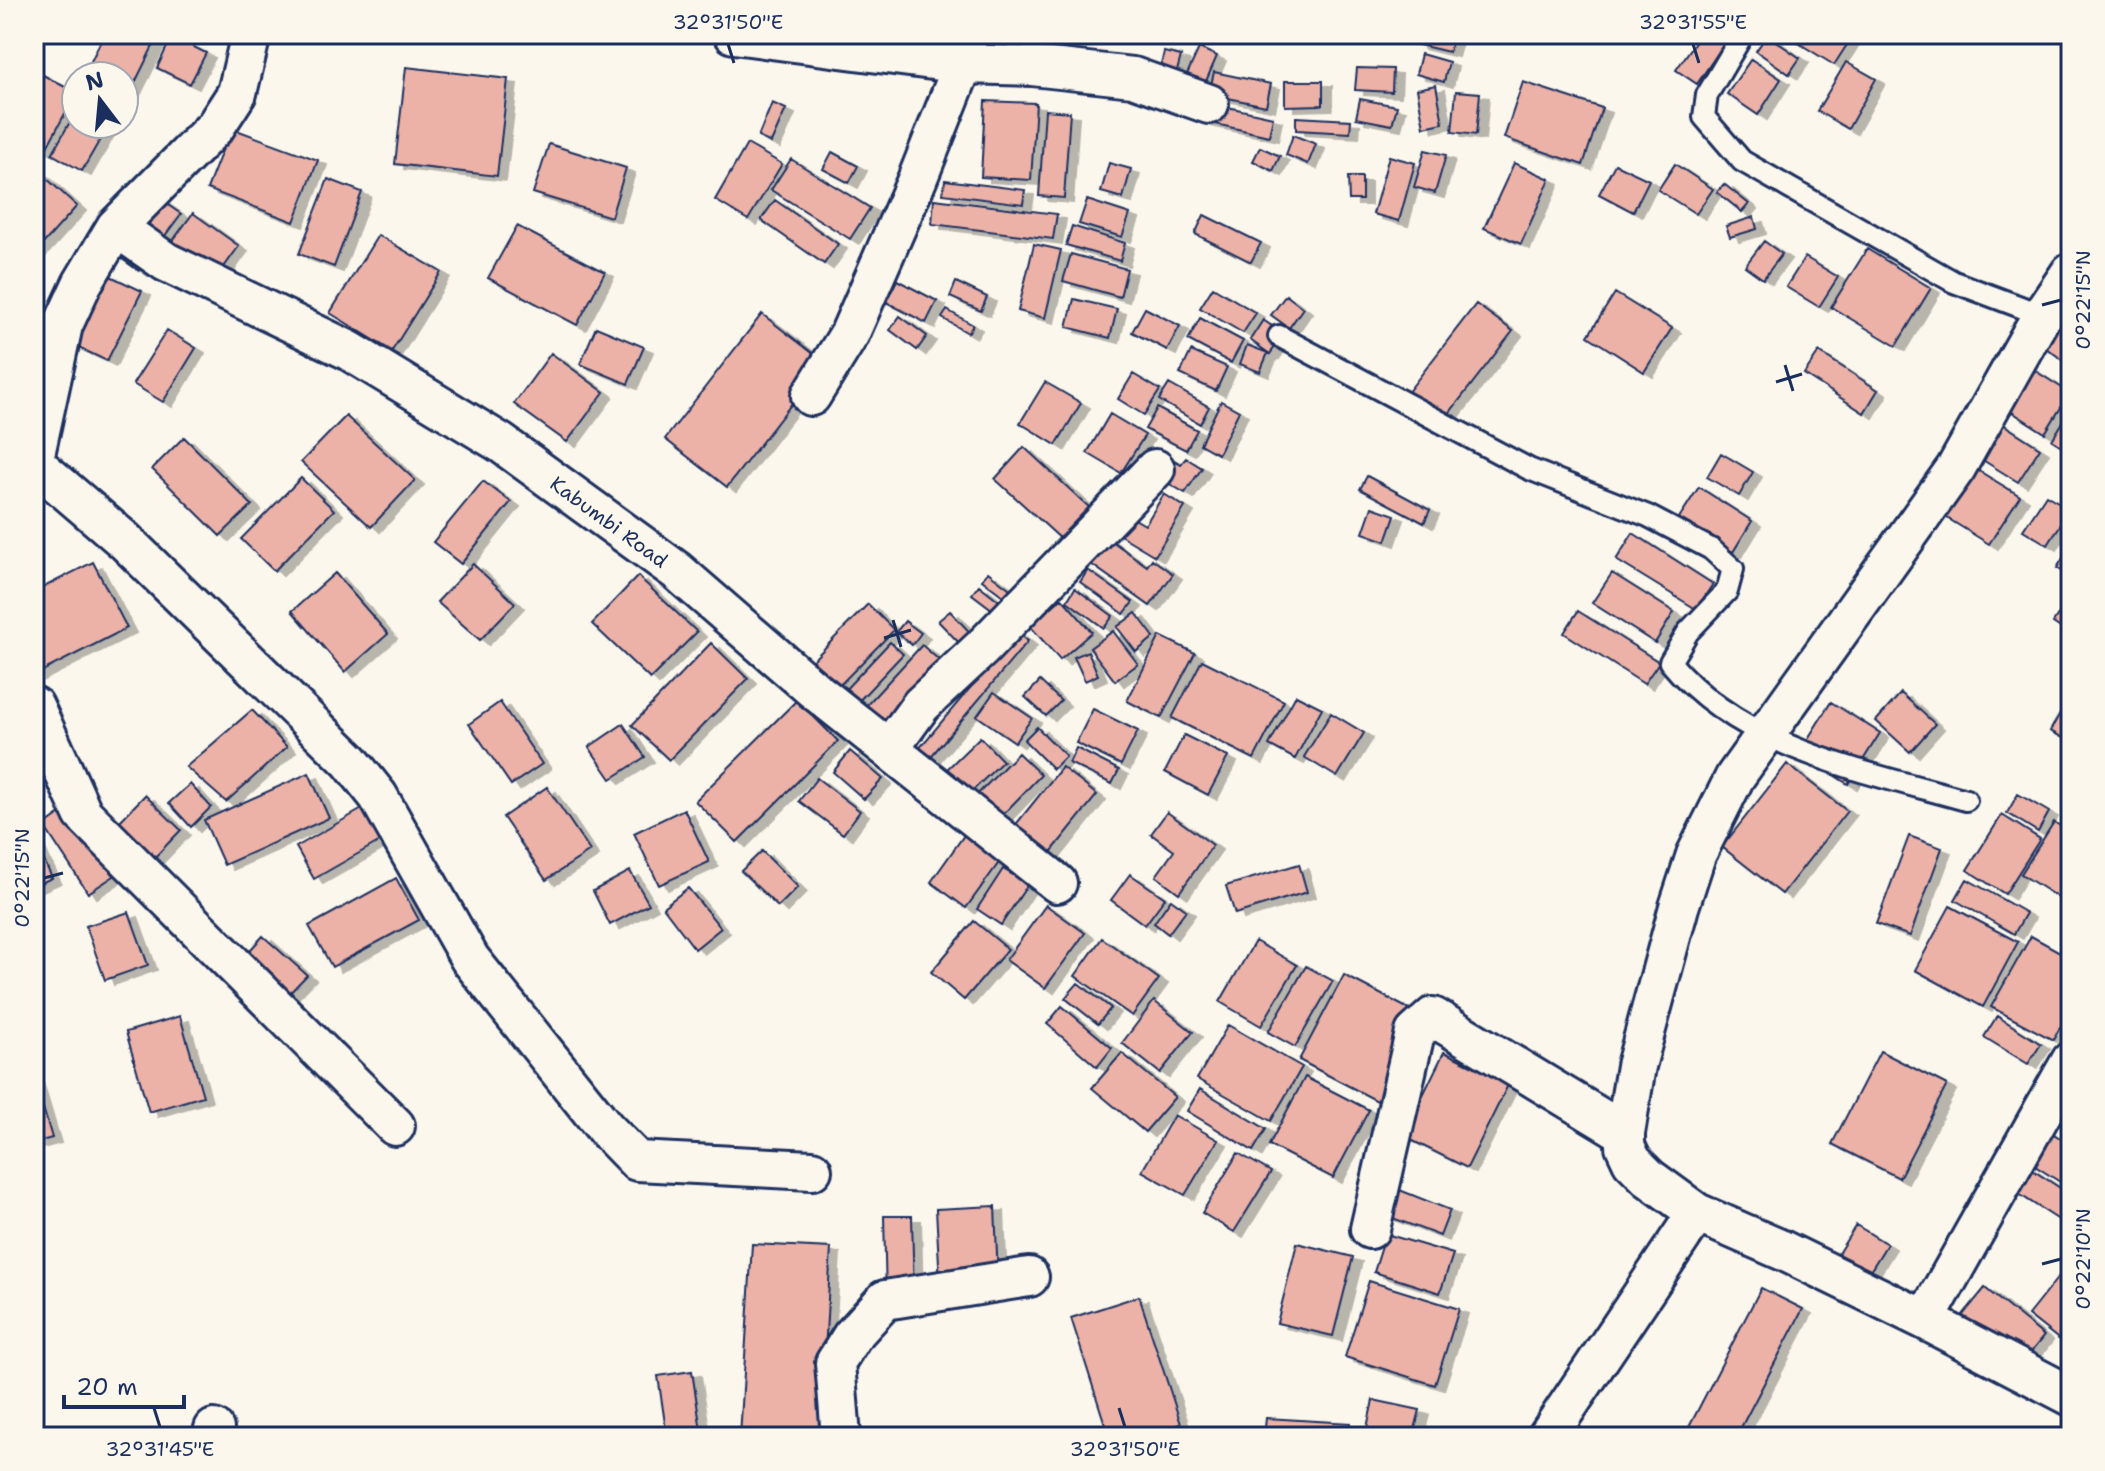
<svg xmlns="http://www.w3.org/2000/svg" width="2105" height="1471" viewBox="0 0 2105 1471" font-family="'Shantell Sans',sans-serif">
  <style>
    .building { fill: #ecb2a7; stroke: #1b2f5e; stroke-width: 2; filter: url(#shadow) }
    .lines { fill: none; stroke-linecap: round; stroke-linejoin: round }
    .service-casing { stroke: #1b2f5e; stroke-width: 26 }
    .minor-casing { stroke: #1b2f5e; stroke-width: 44 }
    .service { stroke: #fbf7ec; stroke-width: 20 }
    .minor { stroke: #fbf7ec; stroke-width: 38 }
    .ticks { fill: none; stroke: #1b2f5e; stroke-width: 3 }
    .labels { text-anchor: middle; stroke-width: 6; stroke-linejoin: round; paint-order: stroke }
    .street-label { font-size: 20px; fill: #1b2f5e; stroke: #fbf7ec }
    .neatline { fill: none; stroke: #1b2f5e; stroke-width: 3 }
    .ticks-label { font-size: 20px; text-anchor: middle; fill: #1b2f5e }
  </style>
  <defs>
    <filter id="shadow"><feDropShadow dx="9" dy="5" stdDeviation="0" flood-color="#0004"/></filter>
  </defs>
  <rect width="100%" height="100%" fill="#fbf7ec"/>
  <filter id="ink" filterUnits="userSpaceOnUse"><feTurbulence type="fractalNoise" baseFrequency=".0125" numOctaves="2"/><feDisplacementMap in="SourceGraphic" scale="16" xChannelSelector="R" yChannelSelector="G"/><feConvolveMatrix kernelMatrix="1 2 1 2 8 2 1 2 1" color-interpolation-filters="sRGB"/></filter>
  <g filter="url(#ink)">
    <path class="building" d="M104,34L158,36L126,101L124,100V76H84Z
      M985,34H1044L1041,54L983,44Z
      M1418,34H1454L1449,52L1415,44Z
      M1701,34H1721L1728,38L1697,84L1676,70Z
      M1784,34H1841L1850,40L1834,65Z
      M1767,35L1800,58L1789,74L1756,51Z
      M172,36L206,53L190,84L157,68Z
      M1199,48L1217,56L1197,102L1178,94Z
      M1164,52L1181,56L1171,94L1155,90Z
      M1421,54L1449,62L1444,82L1416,74Z
      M1751,59L1781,79L1758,115L1727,94Z
      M1846,62L1876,79L1848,129L1817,111Z
      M406,67L508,79L497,176L395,164Z
      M1357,68L1393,69L1392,92L1355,90Z
      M34,70L76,93L45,151L34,145Z
      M1214,72L1271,84L1266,106L1209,94Z
      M1285,81H1323V105L1285,106Z
      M1523,82L1602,108L1583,165L1504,138Z
      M1436,85L1443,123L1424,127L1417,89Z
      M1456,91L1480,93L1476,135L1452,132Z
      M1360,99L1397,106L1392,125L1356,118Z
      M985,101L1036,103L1031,180L981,177Z
      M1205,102L1273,117L1269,136L1202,121Z
      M772,103L786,109L771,143L758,137Z
      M1045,110L1070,112L1064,198L1039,196Z
      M76,111V124H109L82,171L52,154Z
      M1296,117L1351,120L1350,133L1296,130Z
      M231,128L318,160L294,222L207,189Z
      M1293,135L1316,144L1308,164L1286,155Z
      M549,144L626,168L611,217L533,193Z
      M747,144L782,164L748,220L715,200Z
      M1260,147L1280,156L1273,171L1253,161Z
      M1425,150L1446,155L1435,193L1414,187Z
      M832,152L858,166L849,183L823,169Z
      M1389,156L1415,163L1399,221L1373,214Z
      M791,159L870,208L850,239L771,190Z
      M1109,163L1131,169L1123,198L1101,192Z
      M1514,163L1550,179L1521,244L1484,228Z
      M1615,164L1649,180L1633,212L1599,194Z
      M1675,164L1713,189L1696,214L1658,190Z
      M34,167L77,206L34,254Z
      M1348,177H1362V200H1349Z
      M328,179L362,192L334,267L299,254Z
      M945,180L1025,190L1023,204L943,194Z
      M1724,184L1749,204L1742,212L1717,192Z
      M152,194L181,214L139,271L111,251Z
      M934,199L1057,214L1053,239L932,224Z
      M775,200L838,244L824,264L761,220Z
      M1087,200L1130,214L1122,237L1079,224Z
      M193,213L239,246L202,298L156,264Z
      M1204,215L1261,243L1251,262L1195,234Z
      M1754,217L1757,229L1730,237L1726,226Z
      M517,226L605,272L577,325L488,278Z
      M1072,226L1125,243L1120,261L1066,245Z
      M378,235L441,272L392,351L330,313Z
      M1764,241L1782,254L1763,279L1745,266Z
      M1034,244L1061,250L1045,318L1018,311Z
      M1867,249L1931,288L1896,346L1831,307Z
      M1071,254L1127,269L1120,297L1063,281Z
      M1805,257L1838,277L1819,307L1786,287Z
      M104,273L142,291L107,361L69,343Z
      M897,280L937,301L926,323L886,302Z
      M956,282L987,297L981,311L950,297Z
      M1213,287L1256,313L1243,333L1200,308Z
      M1615,293L1672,328L1644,372L1588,336Z
      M1286,295L1303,308L1289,328L1271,315Z
      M2071,296V363L2070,365L2036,341Z
      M1074,299L1117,309L1110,338L1067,327Z
      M1476,304L1513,331L1440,425L1404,397Z
      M1145,308L1180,326L1167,350L1132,332Z
      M947,310L973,325L968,333L942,318Z
      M762,314L824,362L727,487L665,439Z
      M900,316L927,336L917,350L890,330Z
      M1200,318L1243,341L1231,363L1188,340Z
      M1263,320L1284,334L1270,354L1250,340Z
      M596,327L644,347L628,384L580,364Z
      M167,330L196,348L163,402L133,384Z
      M1247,345L1268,353L1260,372L1240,364Z
      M1191,351L1227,367L1216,391L1180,374Z
      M1819,352L1878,390L1864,413L1804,374Z
      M551,353L604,392L567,442L514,404Z
      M2026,365L2070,393L2045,433L2001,405Z
      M1133,374L1160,390L1144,415L1118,399Z
      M1045,382L1081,403L1056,445L1020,423Z
      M1169,384L1209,407L1200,424L1159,400Z
      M1221,401L1239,411L1218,454L1200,444Z
      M1157,408L1197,430L1186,450L1145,429Z
      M2071,409V452L2052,440Z
      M1110,414L1145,435L1121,473L1087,453Z
      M346,416L415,480L371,527L301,462Z
      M1995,419L2040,448L2018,482L1973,454Z
      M184,437L252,505L220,536L152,469Z
      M1024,447L1091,509L1062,540L995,479Z
      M1721,453L1753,472L1739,496L1707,477Z
      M1164,454L1181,464L1186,458L1202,468L1185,493L1151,473Z
      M1969,465L2020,496L1989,544L1939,513Z
      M1367,476L1430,510L1424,523L1360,489Z
      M301,478L334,510L274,571L241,539Z
      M483,481L511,502L461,564L433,542Z
      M1699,487L1752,521L1733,552L1679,518Z
      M1164,494L1185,507L1155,556L1115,532L1126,514L1145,525Z
      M2046,495L2070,509L2048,545L2023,530Z
      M1372,507L1395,515L1386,541L1363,533Z
      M1633,533L1713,584L1696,609L1616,560Z
      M1102,534L1147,566L1152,559L1173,574L1150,606L1084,559Z
      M2071,545V577L2057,568Z
      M93,562L127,628L35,675L34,592Z
      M473,564L515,603L480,640L437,602Z
      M1088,570L1133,602L1124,614L1080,582Z
      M988,572L1018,595L1011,602L982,580Z
      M335,573L388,634L345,672L292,611Z
      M1612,573L1674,612L1655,643L1592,603Z
      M638,576L697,632L650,679L592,624Z
      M979,585L1007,607L1001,616L972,594Z
      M1075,588L1113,616L1104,628L1067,601Z
      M2071,595V635L2053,623Z
      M1062,598L1092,632L1060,660L1030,626Z
      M868,604L894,630L833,692L807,666Z
      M950,611L977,640L966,650L938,621Z
      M1578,611L1659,662L1644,684L1564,633Z
      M1136,613L1154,637L1136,652L1117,627Z
      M905,621L921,633L912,645L896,632Z
      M1113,631L1138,664L1115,681L1090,648Z
      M1017,632L1028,641L928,760L917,751Z
      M1160,636L1195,653L1161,718L1127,701Z
      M890,642L903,654L855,705L842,693Z
      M711,643L748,679L669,760L632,725Z
      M922,645L948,668L890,732L864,708Z
      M1088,651L1098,675L1085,681L1074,657Z
      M1202,660L1284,701L1254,759L1172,718Z
      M1040,681L1061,701L1046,716L1025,697Z
      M994,692L1032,718L1015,742L977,716Z
      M1901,693L1935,724L1910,752L1876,721Z
      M2071,694V742L2050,731Z
      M1296,695L1322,708L1295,759L1269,745Z
      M797,700L838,741L737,842L695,801Z
      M500,702L542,764L511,785L469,724Z
      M1831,702L1880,733L1848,784L1799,753Z
      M1093,709L1138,731L1121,765L1076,743Z
      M252,710L287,747L226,802L186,767Z
      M1331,713L1364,733L1337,777L1304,757Z
      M623,724L645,757L611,779L589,747Z
      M1037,727L1066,756L1053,769L1024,740Z
      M1184,735L1228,757L1208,795L1165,772Z
      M980,737L1003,761L963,800L940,776Z
      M1076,748L1119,770L1112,784L1069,763Z
      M850,751L883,779L864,799L833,772Z
      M1018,753L1041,775L990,828L967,805Z
      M1787,764L1847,811L1782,894L1722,847Z
      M1062,767L1097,795L1044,861L1009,833Z
      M309,773L329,818L224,865L204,820Z
      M817,778L860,811L843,834L799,801Z
      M190,784L211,807L191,827L169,803Z
      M547,787L590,851L546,880L503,817Z
      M2018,794L2049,812L2038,832L2007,813Z
      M145,795L181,830L155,857L119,822Z
      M69,808L114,876L88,893L44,826Z
      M364,808L382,840L314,879L296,847Z
      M684,809L709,862L659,885L634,833Z
      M1167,812L1213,845L1179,893L1156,876L1174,851L1151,834Z
      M2002,815L2040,839L2005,894L1967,870Z
      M2054,822L2071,833V906L2021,874Z
      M967,831L1003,857L966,908L931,882Z
      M1909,836L1942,848L1910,936L1876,924Z
      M34,839L52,878L34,886Z
      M762,851L798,887L778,907L741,871Z
      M1299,864L1307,892L1235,914L1226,886Z
      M1003,869L1028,884L1001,925L977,909Z
      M630,871L649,904L610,925L593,891Z
      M1130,874L1165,898L1145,925L1111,900Z
      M396,878L419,920L332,967L309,926Z
      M1967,879L2026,913L2014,934L1955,900Z
      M688,888L721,928L695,949L663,907Z
      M1171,899L1186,910L1168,934L1154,923Z
      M1046,905L1085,933L1045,988L1006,960Z
      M1950,906L2018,942L1983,1007L1915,970Z
      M129,912L148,965L105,980L86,926Z
      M974,921L1008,949L964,1000L931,972Z
      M263,936L307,975L283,1000L240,961Z
      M2031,936L2071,958V1008L2053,1040L1991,1007Z
      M1102,938L1159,979L1132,1016L1075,976Z
      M1255,941L1297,965L1261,1026L1220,1002Z
      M1306,966L1333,981L1295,1047L1268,1032Z
      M1344,975L1428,1019L1383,1104L1299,1060Z
      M1078,983L1111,1008L1098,1024L1065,998Z
      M1154,1001L1193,1032L1160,1073L1122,1043Z
      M1062,1006L1112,1048L1097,1067L1047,1024Z
      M180,1016L203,1096L149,1112L126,1032Z
      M1997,1016L2041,1044L2028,1064L1984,1037Z
      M1228,1025L1302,1067L1271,1121L1197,1079Z
      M1880,1051L1947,1085L1899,1178L1832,1144Z
      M1444,1052L1509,1083L1467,1168L1403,1136Z
      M1122,1053L1175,1097L1145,1132L1092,1088Z
      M34,1077L52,1138L34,1143Z
      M1305,1077L1369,1110L1333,1178L1269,1145Z
      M1200,1089L1266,1129L1253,1151L1187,1111Z
      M1174,1115L1218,1140L1185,1195L1142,1171Z
      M2041,1126L2071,1145V1189L2021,1157Z
      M1238,1153L1271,1172L1234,1232L1202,1213Z
      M2020,1162L2071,1195V1228L2005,1185Z
      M1392,1187L1450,1210L1440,1236L1382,1214Z
      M995,1206L998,1279L940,1282L936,1209Z
      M884,1216H912L914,1296L886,1297Z
      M1856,1225L1887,1244L1856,1294L1825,1274Z
      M1386,1234L1453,1254L1440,1293L1374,1272Z
      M1297,1243L1353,1257L1333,1336L1277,1323Z
      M752,1244L831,1248L820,1437H740Z
      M2071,1261V1338L2066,1345L2028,1315Z
      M1369,1281L1459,1309L1435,1385L1345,1357Z
      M1761,1288L1803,1309L1736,1437H1705L1688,1429Z
      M1985,1288L2044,1336L2022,1363L1962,1316Z
      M1139,1296L1181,1424L1142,1437H1109L1071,1318Z
      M692,1371L702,1437H667L658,1376Z
      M1373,1400L1420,1410L1413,1437H1365Z
      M1266,1418L1350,1423L1349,1437H1264Z"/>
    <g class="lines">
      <defs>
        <path id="service" d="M1743,34L1707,95L1704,117L1742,161L1954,282L2042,315
          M1279,336L1529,469L1648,516L1711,549L1733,569L1727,591L1688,632L1670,662C1741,748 1863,771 1966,800"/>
        <path id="minor" d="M734,34L963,64L968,34
          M116,227L166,262L348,350L501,443L677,571L813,689L1057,883
          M2071,272L2042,315L1956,468L1735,777L1696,855L1679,907L1636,1066L1625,1133V1146L1632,1161L1649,1178L1697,1213L1784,1251L1925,1320L2071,1396
          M811,396L850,333L917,180L963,64L1032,66L1133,77L1209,104
          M34,459L63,325L82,284L116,227L215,127L237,93L251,34
          M34,463L125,541L350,761L378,796L470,959L605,1128L637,1161L812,1170
          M34,706L83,814L395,1126
          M889,749L921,705L982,648L1155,469
          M1370,1229L1415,1033L1433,1017L1625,1133
          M1925,1320L2071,1061
          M212,1437L214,1429
          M841,1437L835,1363L852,1336L885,1300L1029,1277
          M1547,1437L1697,1213"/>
      </defs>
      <use href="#service" class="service-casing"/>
      <use href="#minor" class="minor-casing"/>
      <use href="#service" class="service"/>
      <use href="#minor" class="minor"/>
    </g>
  </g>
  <path class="ticks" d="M728,44L734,63M1693,44L1699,63M2042,305L2061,300M1785,365L1793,391M1776,382L1802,374M893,620L901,647M884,638L911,630M44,878L63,873M2042,1264L2061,1259M154,1408L160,1427M1119,1408L1125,1427"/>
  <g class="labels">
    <g class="street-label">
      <text transform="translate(609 522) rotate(36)" y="7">Kabumbi Road</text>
    </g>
  </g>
  <rect width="2105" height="1471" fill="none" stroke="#fbf7ec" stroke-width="88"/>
  <g transform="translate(100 100) rotate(344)"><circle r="38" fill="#fbf7ec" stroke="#a1a7b3" stroke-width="2"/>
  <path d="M0-6L14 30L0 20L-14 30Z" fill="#1b2f5e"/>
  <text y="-12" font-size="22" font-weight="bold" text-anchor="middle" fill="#1b2f5e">N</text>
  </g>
  <path d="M64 1395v12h120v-12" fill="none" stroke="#1b2f5e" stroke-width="4"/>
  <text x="76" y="1395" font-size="24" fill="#1b2f5e" stroke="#fbf7ec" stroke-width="6" paint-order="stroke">20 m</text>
  <rect x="44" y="44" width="2017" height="1383" class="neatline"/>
  <g class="ticks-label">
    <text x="728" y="29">32°31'50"E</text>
    <text x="1693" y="29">32°31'55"E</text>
    <text transform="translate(2083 300) rotate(-90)" y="7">0°22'15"N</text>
    <text transform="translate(22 878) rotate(-90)" y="7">0°22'15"N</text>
    <text transform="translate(2083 1259) rotate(-90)" y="7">0°22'10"N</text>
    <text x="160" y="1456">32°31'45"E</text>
    <text x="1125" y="1456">32°31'50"E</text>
  </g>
</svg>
